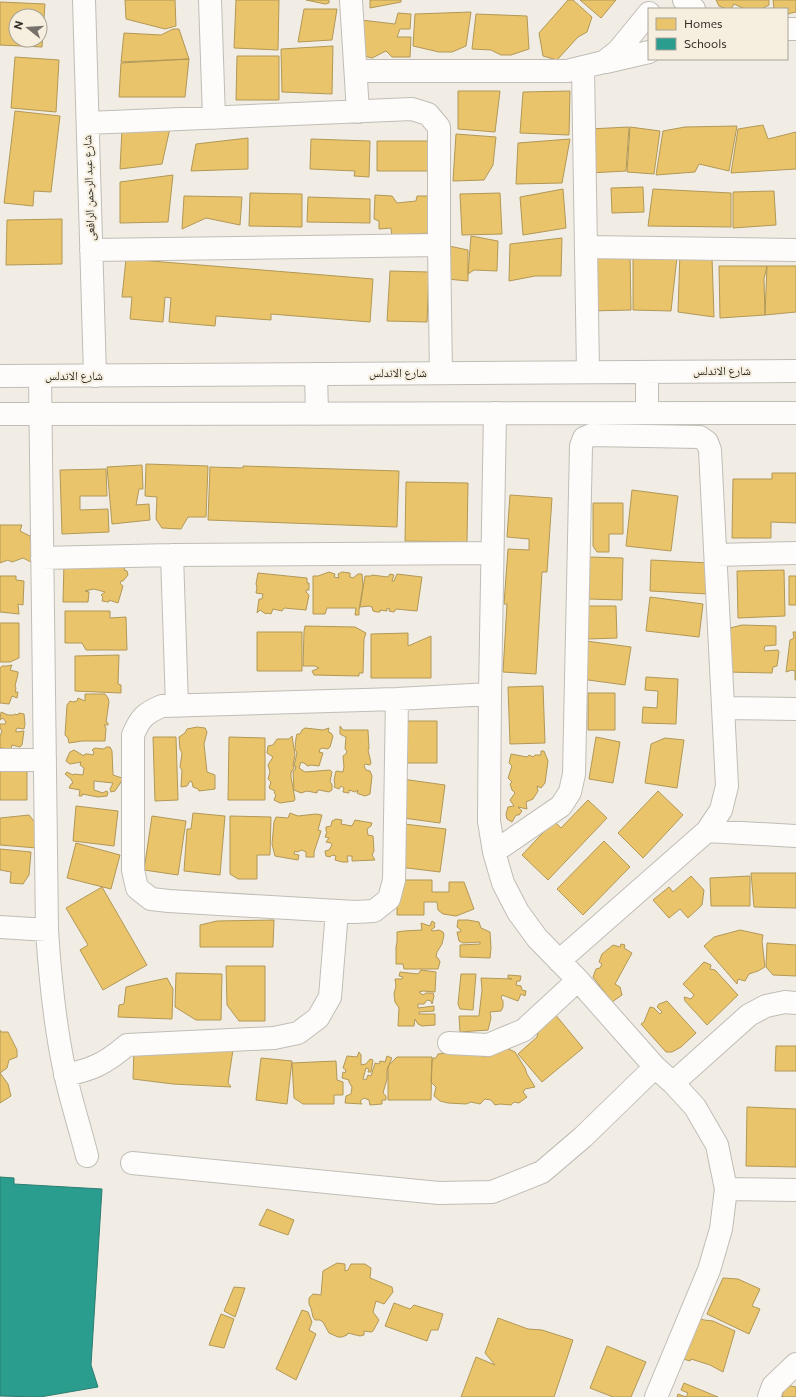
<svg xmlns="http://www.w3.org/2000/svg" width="796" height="1397" viewBox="0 0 796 1397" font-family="Commissioner,'Noto Naskh Arabic',sans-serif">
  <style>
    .homes { fill: #e9c46a; stroke: #b29857; fill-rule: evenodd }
    .schools { fill: #2a9d8f; stroke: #2d7c71 }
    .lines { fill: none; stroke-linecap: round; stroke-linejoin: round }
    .minor-casing { stroke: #c0bdb6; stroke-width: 24 }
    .tertiary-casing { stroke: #c0bdb6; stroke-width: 24 }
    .minor { stroke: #fdfcfb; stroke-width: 22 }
    .tertiary { stroke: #fdfcfb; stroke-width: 22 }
    .labels { text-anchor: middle; stroke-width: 4; stroke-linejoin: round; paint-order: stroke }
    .street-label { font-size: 12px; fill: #33302a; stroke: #f6efdf }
  </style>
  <rect width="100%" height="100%" fill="#f1ede4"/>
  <path class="homes" d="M125,0H175L176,26L165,29L126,19Z
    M236,0H279L278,50L234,48Z
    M306,0H329V3L325,4Z
    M370,0H401V2L370,8Z
    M568,0H573L592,17L587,32L578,37L557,60L543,56L539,33Z
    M580,0H616L601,18Z
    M716,0H769V5L761,9H745L734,4L731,9H726L719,6Z
    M773,0H796V12L787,14V9H774Z
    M0,2L45,4L42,47L0,45ZM16,16H40V40H16Z
    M304,9H337L332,40L298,42Z
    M471,12L466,46L452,52H439L413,46L415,14Z
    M398,13L411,14L410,29H400L397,37H411L410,57H392L386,51L372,58L360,55L361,20L395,24Z
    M476,14L527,16L529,49L511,55H501L491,50L472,49Z
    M173,29H179L189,59L121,62L124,33L161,35Z
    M333,46L332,94L282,92L281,49Z
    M237,56H279V100H236Z
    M15,57L59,60L56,112L11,108Z
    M189,59L185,97H119L121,63Z
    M458,91H500L495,132L458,129Z
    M570,91L569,135L520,133L523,92Z
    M15,111L60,116L51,192L34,191L33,206L4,203Z
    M763,125L768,139L796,132V169L731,173L738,129Z
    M737,126L729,171L699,164L695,172L656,175L663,131L685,127Z
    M629,127L626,171L590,173L589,129Z
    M630,127L660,131L654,174L627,172Z
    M170,128L162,164L120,169L122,129Z
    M456,134L496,137L493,165L484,180L453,181Z
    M248,138V169L191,171L196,144Z
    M311,139L370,141L369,177L354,176L355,171L310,169Z
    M570,139L562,183L516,184L518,143Z
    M377,141H432L433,171H377Z
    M173,175L168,222L120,223V182Z
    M643,187L644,212L612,213L611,188Z
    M563,189L566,228L523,235L520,197Z
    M653,189L731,193V227L648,226Z
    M774,191L776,225L733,228V192Z
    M250,193L302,194V227L249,226Z
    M500,193L502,234L462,235L460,194Z
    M375,195L392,196L397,203L416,201L417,196H429L431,233L410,234L401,238H392L391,228L379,229V221L374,219Z
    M184,196L242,197L240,225L206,218L182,229Z
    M308,197L370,199V223L307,222Z
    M62,219V264L6,265L7,220Z
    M471,236L498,241L497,271L474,270L468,274Z
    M562,238L561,276H535L509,281L510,244Z
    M449,246L468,250V281L447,279Z
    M680,252L712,257L714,317L678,312Z
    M630,253L631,310L591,311L590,257Z
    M633,254L677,257L671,311L633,310Z
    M126,259L373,279L370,322L271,314V320L216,316L215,326L169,322L171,298L165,297L163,322L130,319L132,297H122Z
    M719,266H767L764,279L765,315L720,318Z
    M767,266H796V312L765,315Z
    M390,271L429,272L427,322L387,321Z
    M146,464L208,466L206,517H188L181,529L162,528L156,519L157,497L145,496Z
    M142,465L143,489H139L136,505L149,504L150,520L112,524L107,467Z
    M243,466L399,471L397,527L208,520L210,467L243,468Z
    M106,469L107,496H80V510L108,509L109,532L62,534L60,470Z
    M772,473H796V523L771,522V538H732L733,479H772Z
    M406,482L468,483L467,542L405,541Z
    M632,490L678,496L671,551L626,546Z
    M510,495L552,498L547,572H542L536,674L503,672L507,604H504L508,549L529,550V539L507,537Z
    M593,503H623V534H609V552H597L593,546Z
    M0,525H22L20,531L30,536L33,563L23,558L12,562L8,560L0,563Z
    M589,557L623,558L622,600L589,599Z
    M651,560L710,563L708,594L650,591Z
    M64,563L125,567L124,570L127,571L128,575L123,581H121L120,583L123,586L118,603L109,600V602L102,601L103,597L101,595L105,592L94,589L85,591L89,592L88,602H63Z
    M784,570L785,616L738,618L737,571Z
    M329,572L335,574L334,577L339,578L338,574L342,572L350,573V577L353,578L358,574H362L363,586L359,610V615H355L356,608H327L325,614H313V576H318Z
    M258,573L307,578V583H309V590H306V592L309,595L306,610L284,608L282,611L273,609L271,614L267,613L266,614L260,610L257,613L259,599H262L263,594L256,593L257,587L256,584Z
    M390,574L394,575L392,581H394L397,574L422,577L417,611L396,609L394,612L389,611L390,609L387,608V611L380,610V612H377L373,611L372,607L369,606L360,607L365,576H371L372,575L388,577Z
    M0,576H16V580L24,581L23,605L18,604L19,614L0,612Z
    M789,576H796V605H789Z
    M650,597L703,604L699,637L646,631Z
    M588,606H616L617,638L588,639Z
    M65,611H110V618L126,617L127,650H86L82,643H65Z
    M0,623H19V658L10,662H0Z
    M742,625L776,626V645L765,646L764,649L765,651L778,650L779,652L777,666L773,667L772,673L727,672L726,629Z
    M305,626L355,627L366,633L364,639L363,673H359V676L314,675L312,671L319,668L315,666H303L304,631Z
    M257,632H302V671H257Z
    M793,632H796V680H795V671L792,670L786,672L790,640L794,638Z
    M408,633V646L431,636V678H371V634Z
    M586,641L631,647L625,685L581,679Z
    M119,655L118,684L121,685V693L75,691V656Z
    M12,665L10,670L18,672V674L15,686L16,688L15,692H18L17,698L12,696L9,704L0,703V668L2,666H7Z
    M646,677L678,679L676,724L642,723L643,707L657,708L658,691L645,690Z
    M543,686L545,743L510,744L508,687Z
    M588,693H615V730H588Z
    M85,694H105L108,698L109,702L106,722L108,723V725H104L106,728L105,741H82L69,743L68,738L65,735L67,705L70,701L73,702L77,701L78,698L85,701Z
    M1,712L8,715H14L15,714L18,715L19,713L24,714L25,724L24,729L17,728L16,730V732L24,731L22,745L20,747L12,745L11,749L0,748V736L2,731L0,728V724H5L6,722L3,718L0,720Z
    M398,721H437V763H398Z
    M340,726L343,730H368L369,749L368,750L371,763L370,765L365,764L364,766L366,770L370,771L372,776L370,794L365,796L359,794L357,793L358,790L355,792L349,790V793L343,792L344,788L341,786L339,789L334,787L335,785L334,780L336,771L343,772L344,767L343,756L346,754L347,751L345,749L346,737L340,734Z
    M197,727L205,728L207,732L204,744L207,772L215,775V789L199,791L198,789L193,787L192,782L190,781L187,786L181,787L182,770L180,767L182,753L180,749L179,737L185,733L187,729Z
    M305,728L323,730L329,728L328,732L331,733L333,736L330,747L328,749L322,748L320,749L319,752L323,753L319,766L311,765L308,766L306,765V764L301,762L299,768L305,772L330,770L332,772L330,782L332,784V790L329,792L319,790L317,791V793L307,791L301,793L294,790L293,771L295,770L296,766H294L297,753L295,749L296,738L297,734H300L302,730Z
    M292,736L295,755L293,765L294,768L291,772V777L295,799L294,801L280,803L274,800L276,795L274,793L275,791L269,788L271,782L268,779L270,772L268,765L273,757L267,753L268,746L273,745L277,739H289Z
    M153,737H176L178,800L155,801Z
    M229,737L265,738V800H228Z
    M596,737L620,742L613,783L589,779Z
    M665,738L684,740L677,788L645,783L651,744Z
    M106,747H110L112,751L113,775L122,778L121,782L115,791L111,792L110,789L113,783L94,781V790L103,793L106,791L108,792L107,796L98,797L82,794V796H79L80,790L69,788L71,784L73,783L71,779L65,774L67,772L73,775L74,774L83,775L84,768L80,765L81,762L70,764L66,761L68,756L70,752L74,750L84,756L85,754H88L93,755L94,752L92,750L95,748L104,749Z
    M541,751H544L548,761L545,783L541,788L537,786L538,791L533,799L526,802L527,809L518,807L522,811L519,815H516L512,822L507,819L506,814L508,807L514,806L510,800L515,793L512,790L510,784L512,782L508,778L512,766L509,763L511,754L527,757L529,755L533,757L535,755H541Z
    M0,770L27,771V800H0Z
    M402,779L445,785L440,823L396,817Z
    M658,791L683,815L643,858L618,833Z
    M588,800L607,818L548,880L522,855L554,821L561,828Z
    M76,806L118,811L114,846L73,841Z
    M193,813L225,816L220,875L184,871L187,829H191Z
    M290,813L298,816L316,814L322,815L318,830L321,831L314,852V857H306V852L302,850L297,852L295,851L294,854L299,855L298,860L275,856L272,844L274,822L276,817L288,818Z
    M29,815L37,825V848L0,845V818Z
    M152,816L186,821L178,875L144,870Z
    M230,816L271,817L270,855H257V879H238L230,874Z
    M336,819L342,820L341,824L352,826L355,820L372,823L371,826L367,829L368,835L373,836L374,851L372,855L375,860L352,861V856H347L348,862H342L335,860L336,856L332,855L330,857L326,856L325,851L329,850L332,845L331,843L326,842L329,838L325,837L327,832L326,831V827L331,826L332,821Z
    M404,824L446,829L440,872L399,867Z
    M604,841L630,867L583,915L557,889Z
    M76,843L120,855L111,889L67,878Z
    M0,849L31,852L29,875L23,884L10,883L11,872L0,870Z
    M751,873H796V908L754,907Z
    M691,876L704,890L702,905L688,918L680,909L669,918L653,900L669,887L673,892Z
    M750,876V906H711L710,878Z
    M397,880H432V892H449V882H464L474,909L456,916L443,914L438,910L437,902H424V915H397Z
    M102,887L147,965L103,990L80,950L88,945L66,908Z
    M274,920L273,947H200V925L217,921Z
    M458,920H468L479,922L481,928L490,932L491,948L490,958L460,957V945L480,944V942L463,943L459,941L457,932H460L461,930L457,927Z
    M432,921L435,923L434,925L435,927L431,930L433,931L439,930L443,932L444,935L442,944L437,952L436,957L438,958L440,962L438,969H404L403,964H396V947L397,942V932L404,931L422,930L421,923L430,926Z
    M740,930L763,935L762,941L765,967L758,971L749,974L745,981L738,979L737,984L704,946L714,937Z
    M767,943L796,945V976L773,975L766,967Z
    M621,944L625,945L624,948L632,953L615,984L620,987L622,995L612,1002L593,977L596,969L600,968L602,964L599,962L602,954L613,945L620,947Z
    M704,962L711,965L710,969L715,970L738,995L707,1025L685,1001L684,997L691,999L694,995L683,984Z
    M226,966H265V1021H239L227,1005Z
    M421,970L436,972L435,992L423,991L419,992L423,995L426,993H433L434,996L432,1004L431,1001L427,1000L424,1004H418V1008L434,1006V1011L419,1012V1014H435V1025L422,1026L418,1024L415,1019L414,1026H398L399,1008L395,1002L394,994L396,986L395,979H402L403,977L399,976L400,972L418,974Z
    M176,973L222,974L221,1020H196L175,1007Z
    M461,974H476L473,1010L460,1009L458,1004Z
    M508,975L521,976L520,981H517L516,985L521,986L522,990L526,991L525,996L521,994L518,1001L502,995L501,998L503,1001V1007L501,1011L490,1012L491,1018L488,1030L460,1032L459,1016H479L482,990L481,978L512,979L508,978Z
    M167,978L173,989L172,1019L118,1017L119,1005L124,1004L126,987Z
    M667,1001L696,1033L681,1047L672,1052H666L641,1024L644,1022L650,1007L654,1008L660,1014L662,1012L657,1007L659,1004Z
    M554,1013L583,1048L542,1082L518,1054L537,1037L540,1025Z
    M0,1030L1,1032H8L17,1050V1057L9,1060L7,1068L0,1073L8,1084L11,1096L0,1103Z
    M234,1043L228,1083L231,1087L173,1084L133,1079L134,1047Z
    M776,1046H796V1071H775Z
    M504,1047L515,1052L525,1068L527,1074L535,1087L525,1089L523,1092L527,1097L519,1103L514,1102L511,1105L500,1104L495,1105L491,1100L485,1099L480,1104L471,1102L466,1104L448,1103L440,1101L434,1096L436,1087L431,1082L432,1062L433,1058H436L438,1054L459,1052L471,1053L486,1057L489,1053Z
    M359,1052L361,1055V1065L366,1064L370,1059L373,1060L371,1072H368L369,1069L366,1068L363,1079L366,1080L368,1075L371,1076L375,1063L379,1064L380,1061L385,1062L387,1056L392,1058L387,1070V1079L383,1093L386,1096V1100H382V1104L370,1105L369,1100L364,1098L360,1101L362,1104L345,1103L346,1096L351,1094L352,1087L349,1082V1080L342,1078L343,1072L345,1073L346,1070L343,1068L347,1056L357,1057Z
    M397,1057H432L431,1100H388V1066Z
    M261,1058L292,1061L287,1104L256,1100Z
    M336,1061L337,1080L343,1082V1095H334V1104H303L294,1098L292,1063Z
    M747,1107L796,1109V1167L746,1166Z
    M267,1209L294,1220L288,1235L259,1225Z
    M337,1263L345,1264V1271L348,1270L351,1264H365L371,1268L370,1278L392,1287L393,1292L384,1304L376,1301L373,1312L379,1320L373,1331L371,1332L364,1331V1335L360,1336L348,1333L347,1335L342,1337H338L329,1333L323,1322L320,1320H315L313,1317L311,1308L309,1304V1298L313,1294L321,1295L323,1271Z
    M723,1278L738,1279L760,1289L752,1306L760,1309L749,1334L707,1314Z
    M234,1287L245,1288L235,1317L224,1311Z
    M394,1303L410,1309L414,1305L443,1314L438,1330H431L427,1341L385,1326Z
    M302,1310L308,1312L312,1322L309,1330L316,1334L296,1380L276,1369Z
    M221,1314L234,1319L224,1348L209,1345Z
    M692,1316L704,1320L713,1321L735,1331L723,1372L710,1365L691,1359L690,1361L680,1358Z
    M498,1318L528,1329L542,1330L573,1340L554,1397H461L476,1357L495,1365L485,1353Z
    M607,1346L646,1362L631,1397H613L590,1388Z
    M684,1383L718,1397H677L678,1394L686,1397L688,1393L681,1390Z
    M785,1385L796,1387V1397H782Z"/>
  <path class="schools" d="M0,1177L14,1178V1184L102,1189L91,1365L98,1387L40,1397L0,1396Z"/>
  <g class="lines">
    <defs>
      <path id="minor" d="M84,0L95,376
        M210,0L214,118
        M351,0L358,112
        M684,0L694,9
        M787,29H796
        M606,62L649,52
        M583,68L588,371
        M356,71H567L604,62L618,51L649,13
        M88,123L412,109L428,114L439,127V245L441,373
        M586,247L796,250
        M91,250L439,245
        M40,376L47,930C50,978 55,1026 65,1073C71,1101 80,1128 87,1156
        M495,413L490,694L489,821L494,852L503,883L518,912L537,938L578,980L655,1067L673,1083L695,1107L717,1145L726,1189L721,1229L709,1270L656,1397
        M172,555L177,706
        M716,555L796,553
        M42,558L172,555L492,553
        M397,699L394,880L389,899L374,911L355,912L169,901L151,899L137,888L133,870V735C140,718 145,713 162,706L397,699L490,694
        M723,708L796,709
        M0,760H45
        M707,831L796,836
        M494,852L561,806L570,792L574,774L581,446L584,438L591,435L700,437L707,442L710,450L727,786L721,810L707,831L559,961
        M0,927L47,930
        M449,1043L488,1045L524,1030L578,980
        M65,1075C92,1070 106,1063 127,1045L274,1038L298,1033L318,1018L330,997L337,911
        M673,1083L749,1015L766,1006L785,1002L796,1003
        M132,1163L439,1193L492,1192L542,1172L583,1137L655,1067
        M726,1189L796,1190
        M769,1397L773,1386L796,1364"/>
      <path id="tertiary" d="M647,372V413
        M316,374L317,414
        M0,376L796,371
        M0,414L796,413"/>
    </defs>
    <use href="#minor" class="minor-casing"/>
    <use href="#tertiary" class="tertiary-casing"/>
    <use href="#minor" class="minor"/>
    <use href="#tertiary" class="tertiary"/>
  </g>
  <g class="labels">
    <g class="street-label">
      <text transform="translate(89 188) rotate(-92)" y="4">شارع عبد الرحمن الرافعى</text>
      <text x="722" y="375">شارع الاندلس</text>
      <text x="398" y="377">شارع الاندلس</text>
      <text x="74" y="380">شارع الاندلس</text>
    </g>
  </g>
  <rect x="648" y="8" width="140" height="52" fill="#f6efdf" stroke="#a8a397"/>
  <rect x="656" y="18" width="20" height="12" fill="#e9c46a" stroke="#a8a397"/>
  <text x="684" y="28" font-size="12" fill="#33302a">Homes</text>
  <rect x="656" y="38" width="20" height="12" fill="#2a9d8f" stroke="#a8a397"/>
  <text x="684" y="48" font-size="12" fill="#33302a">Schools</text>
  <g transform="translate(28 28) rotate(287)"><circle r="19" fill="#f6efdf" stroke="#a8a397"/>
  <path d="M0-3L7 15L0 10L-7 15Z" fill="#76726b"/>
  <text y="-6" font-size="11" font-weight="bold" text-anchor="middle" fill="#33302a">N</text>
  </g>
</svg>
